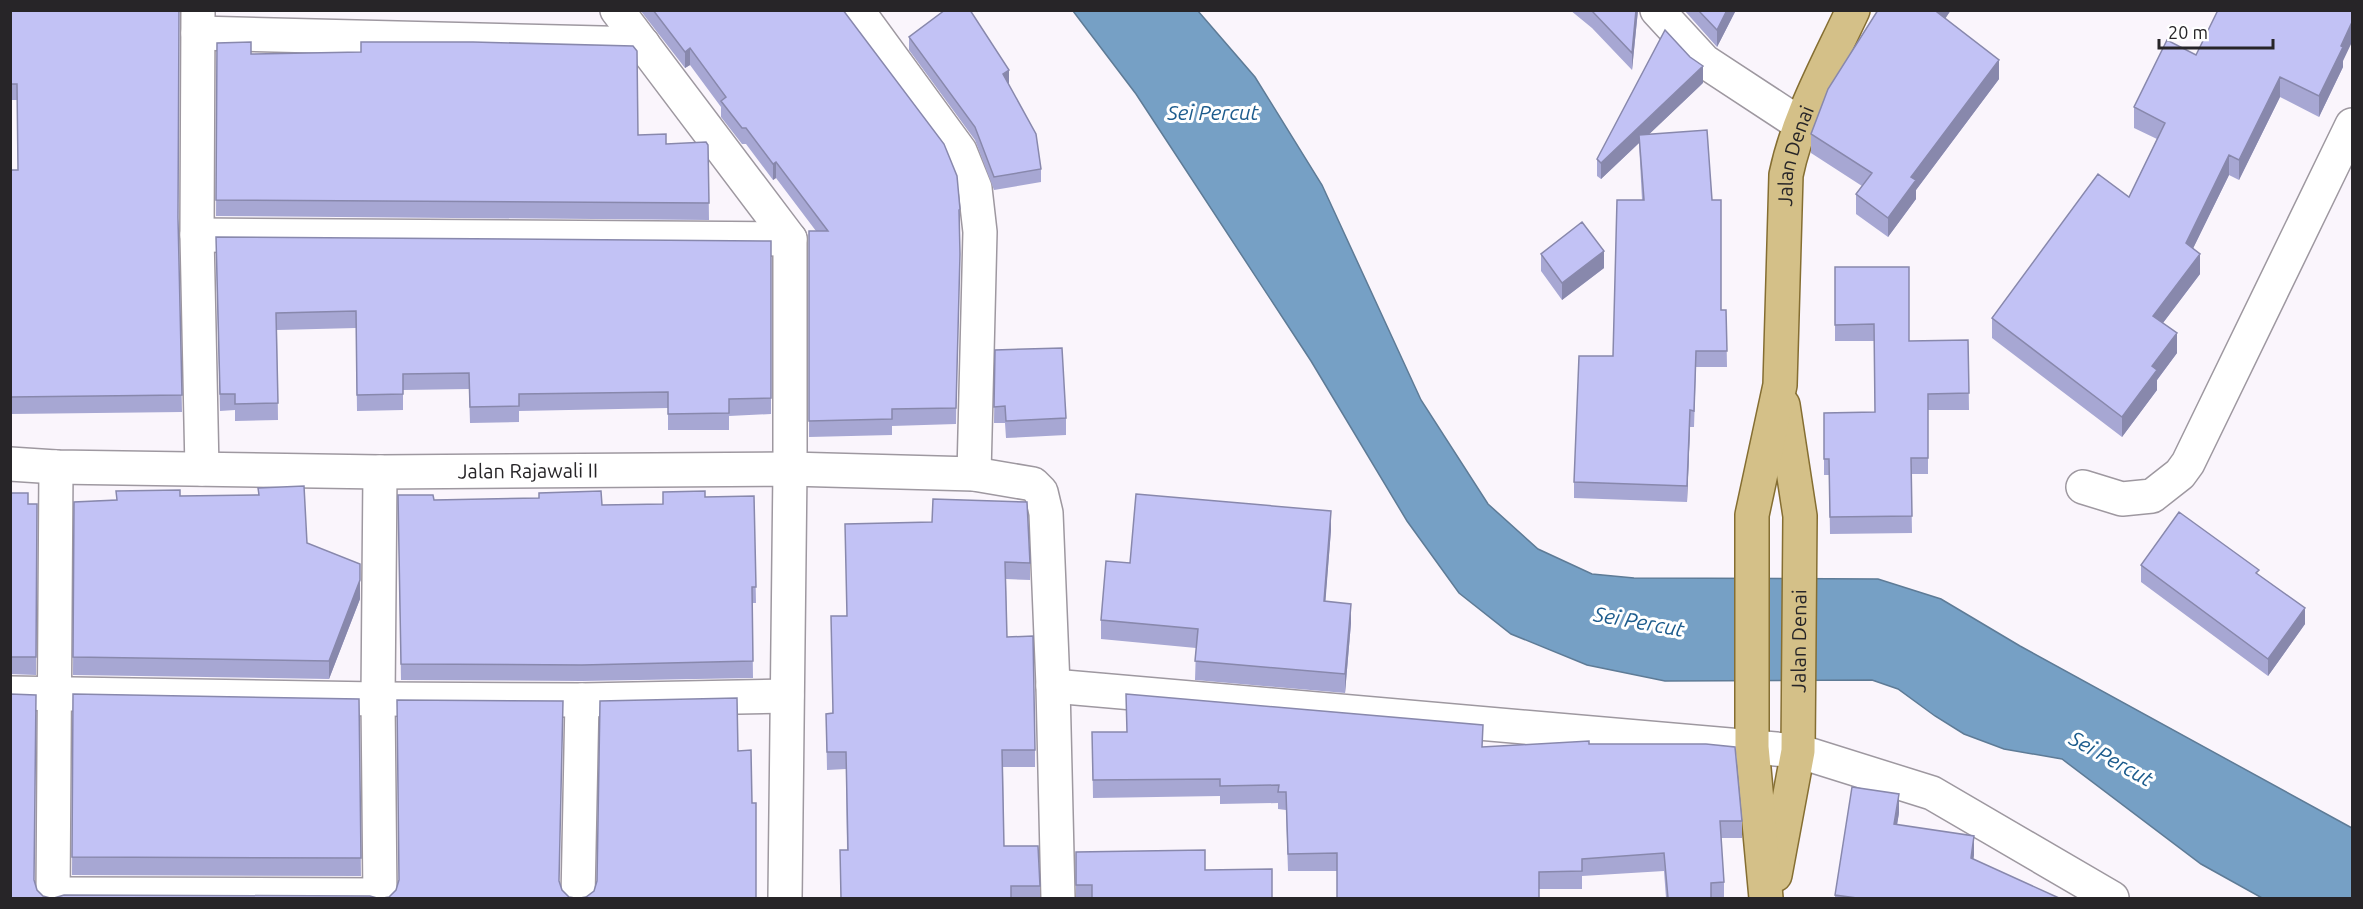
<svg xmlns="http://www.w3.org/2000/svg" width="2363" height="909" viewBox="0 0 2363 909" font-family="Ubuntu,sans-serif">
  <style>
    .water { fill: #76a0c5; stroke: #5e7b96; stroke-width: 1.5 }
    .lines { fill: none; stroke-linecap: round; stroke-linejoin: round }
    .street-casing { stroke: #9e98a0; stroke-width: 36 }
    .primary-casing { stroke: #856e32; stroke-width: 36 }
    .street { stroke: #fff; stroke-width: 33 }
    .primary { stroke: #d4c088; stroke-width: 33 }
    .wall { fill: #a7a7d3 }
    .shaded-wall { fill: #8888ac }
    .building { fill: #c2c2f5; stroke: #8888ac; stroke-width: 1.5 }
    .labels { text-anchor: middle; stroke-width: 6; stroke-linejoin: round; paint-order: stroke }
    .street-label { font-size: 20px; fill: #272528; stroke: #fff }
    .water-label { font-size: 21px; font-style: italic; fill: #1d5c8d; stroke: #fff }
  </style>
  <rect width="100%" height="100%" fill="#faf5fc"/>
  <path class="water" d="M1073,11H1198L1255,77L1322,185L1421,400L1488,504L1538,549L1592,574L1634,578L1878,579L1941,599L2020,646L2352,828V898H2262L2201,864L2062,759L2004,749L1964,734L1935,716L1898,689L1872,680L1665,681L1587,665L1511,634L1459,593L1407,521L1311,361L1136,94Z"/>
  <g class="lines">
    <defs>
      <g id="street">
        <path d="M198,10L197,235L202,469"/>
        <path d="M617,10L790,239V469L785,898"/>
        <path d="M857,10L960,151L975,188L980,232L974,474"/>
        <path d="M1657,10L1704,61L1800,124"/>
        <path d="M198,33L643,44"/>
        <path d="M197,235L790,239"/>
        <path id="s1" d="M10,464L56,467L380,472L790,469L974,474L1033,484L1041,492L1046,513L1053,686L1058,898"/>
        <path d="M2083,487L2122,499L2152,496L2180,474L2188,463L2352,125"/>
        <path d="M1053,686L1798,751L1932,793L2112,898"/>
        <path d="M10,693L378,699L582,700L787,696"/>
        <path d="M53,894L380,895"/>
        <path d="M53,898L56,467"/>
        <path d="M380,898L378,699L380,472"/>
        <path d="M578,898L582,700"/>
      </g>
      <g id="primary">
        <path id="s2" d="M1775,875L1798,751L1800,516L1783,405"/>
        <path id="s3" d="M1766,898L1752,747V515L1780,385L1786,175C1798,117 1828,64 1853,10"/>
      </g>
    </defs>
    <use href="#street" class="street-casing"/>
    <use href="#primary" class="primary-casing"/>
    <use href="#street" class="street"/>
    <use href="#primary" class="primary"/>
  </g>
  <path class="wall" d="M10,10L178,221L182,412L10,414V170H18L17,100H10Z
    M640,10H843L960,209V226H959L956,424L892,426V435L809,437V231H816L776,178L773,180L746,144H742L721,117V107L690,65L685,68Z
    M1570,10H1638L1632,70L1592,28Z
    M1684,10H1736L1717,47Z
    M1951,10L1945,18L1999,79L1916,190V199L1888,237L1856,214V194L1862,186L1811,153V134Z
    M909,37L1009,83H1008L1041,169V182L994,190L975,140L909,50Z
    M217,43L251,54L638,135L666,144L708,145L709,220L216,216Z
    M2196,55L2343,61V67L2319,117L2280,97L2239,180L2229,175L2193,248L2200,274L2163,323L2177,353L2157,380V390L2122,437L1992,338V318L2129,197L2157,139L2134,128V107Z
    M1703,83L1649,134L1721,310H1726L1727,367H1696L1694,427H1690L1687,502L1574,498V482L1613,356L1642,200L1639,143L1601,179L1597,176V159Z
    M771,241V414L729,416V430H668V408L519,411V422L470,423L469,389L403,390V410L357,411L356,328L277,330L278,420L235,421V410L220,411L216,254Z
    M1541,254L1604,268L1562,300L1541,271Z
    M1835,267L1909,341L1968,340L1969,410H1928V474H1911L1912,533L1830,534L1829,475H1824V413L1875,412L1874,341H1835Z
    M995,350L1066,418V435L1006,438L1005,423H994Z
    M10,493L28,504H37L36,675L10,674Z
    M398,495L434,500L539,498L602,505L663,504L705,497L754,496L756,603H752L753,678L582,681L401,680Z
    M180,496L307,543L360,599L329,679L73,675L74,502Z
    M932,522L1030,563V580L1006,579L1007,637L1035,750V767H1003L1004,846L1040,886V898H841L840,850H847L846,769L827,770L826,714H832L846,616Z
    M1331,530L1325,602L1351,623L1345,693L1195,680L1196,648L1101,639V620L1130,563Z
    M2141,565L2259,575L2305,624L2268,676L2141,582Z
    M73,694L359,699L361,876L72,875Z
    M1092,732L1483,747L1589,744L1742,821V838H1721L1724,882V898H1666L1664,871L1582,876V889H1539L1337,871H1288L1286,810L1278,809V803L1220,804V796L1093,798Z
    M1899,813L1897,824L1974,855L1973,859L2059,898H1835V895Z
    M1076,852L1205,870L1272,898H1076Z"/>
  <path class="shaded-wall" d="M1636,10H1638L1632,70V53Z
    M1727,10H1736L1717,47V30Z
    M1938,10H1951L1937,31V12Z
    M2352,22V42L2343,61V67L2319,117V96L2341,46Z
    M690,48V65L685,68V52Z
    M1999,60V79L1916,190V199L1888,237V218L1911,177Z
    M1703,66V83L1640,143L1639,135V143L1601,179V163Z
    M1009,70V83L1003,87V74Z
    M2280,77V97L2239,180V160Z
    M2229,155V175L2186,263V243Z
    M776,162V178L773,180V164Z
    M1604,251V268L1562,300V283Z
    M2200,254V274L2153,336V316Z
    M2177,333V353L2157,380V390L2122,437V417L2152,366Z
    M1690,410V427L1687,502V486Z
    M1331,511V530L1324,620V601Z
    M360,564V599L329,679V661Z
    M1351,604V623L1345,693V674Z
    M2305,608V624L2268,676V659Z
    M1899,794V813L1894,843V824Z
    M1974,836V855L1971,876V858Z"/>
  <path class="building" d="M10,10H179L178,218L182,395L10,397V170H18L17,84H10Z
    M653,10H843L944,144L957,176L960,209L959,210L960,254L956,408L892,409V419L809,421V231H828L776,162L773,164L746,128H742L721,101L726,97L690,48L685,52Z
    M945,10H970L1009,70L1003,74L1036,134L1041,169L994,177L975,127L909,37Z
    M1591,10H1636L1632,53L1592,11Z
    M1698,10H1727L1717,30Z
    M1878,10H1938L1937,12L1999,60L1911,177L1916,180L1888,218L1856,194L1872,173L1811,134L1828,89Z
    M2218,10H2352V22L2341,46L2343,47L2319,96L2280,77L2239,160L2229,155L2186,243L2200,254L2153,316L2177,333L2152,366L2157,370L2122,417L1992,318L2098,174L2129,197L2165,123L2134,107L2167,40L2196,55Z
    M1665,30L1690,57L1703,66L1601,163L1597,159Z
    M251,42V54L361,52V42H473L633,46L637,51L638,135L666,134V144L706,142L708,145L709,203L216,200L217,43Z
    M1707,130L1712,200H1721V310H1726L1727,351H1696L1694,411L1690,410L1687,486L1574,482L1579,356H1613L1617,200H1644L1639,135Z
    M1582,222L1604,251L1562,283L1541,254Z
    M216,237L771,241V398L729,399V413L668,414V392L519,394V406L470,407L469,373L403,374V394L357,395L356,311L276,313L278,403L235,404V394H220Z
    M1835,267H1909V341L1968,340L1969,393L1928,394V458H1911L1912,516L1830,517L1829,459H1824V413L1875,412L1874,324L1835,325Z
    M1062,348L1066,418L1006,421L1005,406L994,407L995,350Z
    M304,486L307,543L360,564V580L329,661L73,657L74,502L117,500L116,491L180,490V496L259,495L258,488Z
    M601,491L602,505L663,504V492L705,491V497L754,496L756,587H752L753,661L582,665L401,664L398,495H433L434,500L539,498V493Z
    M10,493H28V504H37L36,657H10Z
    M1136,494L1331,511L1324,601L1351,604L1345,674L1195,661L1198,629L1101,620L1106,561L1130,563Z
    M933,499L1027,502L1030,563L1005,562L1007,637L1033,636L1035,750H1002L1004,846H1038L1040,886H1011V898H841L840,850H848L846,752H827L826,714L833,713L831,616H847L845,524L932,522Z
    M2179,512L2259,570L2256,573L2305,608L2268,659L2141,565Z
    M10,694L36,695L34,880L37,890L43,896L50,898H10Z
    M73,694L359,699L361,858L72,857Z
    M1126,694L1483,725L1482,747L1589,741V744H1706L1735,747L1742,821H1720L1724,882L1711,883V898H1668L1664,853L1582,859V871L1539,872V898H1337V853L1288,854L1286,792H1278L1279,785L1220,786V779L1093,780L1092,732H1127Z
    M737,698L738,751L751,750L752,803H756V898H580L586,897L594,891L597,881L600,701Z
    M397,700L563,701L559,881L562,890L569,897L575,898H383L389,897L396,890L399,880Z
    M1852,787L1899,794L1894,824L1974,836L1971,858L2059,898H1857L1835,895Z
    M1205,850V870L1272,869V898H1092V885H1076V852Z
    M64,895L370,896L377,898H54Z"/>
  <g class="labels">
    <g class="street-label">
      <text dy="7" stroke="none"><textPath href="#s3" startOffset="747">Jalan Denai</textPath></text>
      <text dy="7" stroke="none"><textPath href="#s1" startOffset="518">Jalan Rajawali II</textPath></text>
      <text dy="7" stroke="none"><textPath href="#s2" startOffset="236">Jalan Denai</textPath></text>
    </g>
    <g class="water-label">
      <text x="1213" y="120">Sei Percut</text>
      <text transform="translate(1639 622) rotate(10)" y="7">Sei Percut</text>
      <text transform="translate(2111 759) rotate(29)" y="7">Sei Percut</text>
    </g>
  </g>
  <rect width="2363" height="909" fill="none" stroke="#272528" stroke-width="24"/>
  <path d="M2159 39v9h114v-9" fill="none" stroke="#272528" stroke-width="3"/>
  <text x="2168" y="39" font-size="18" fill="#272528" stroke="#ffffff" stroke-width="4.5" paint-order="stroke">20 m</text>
</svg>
